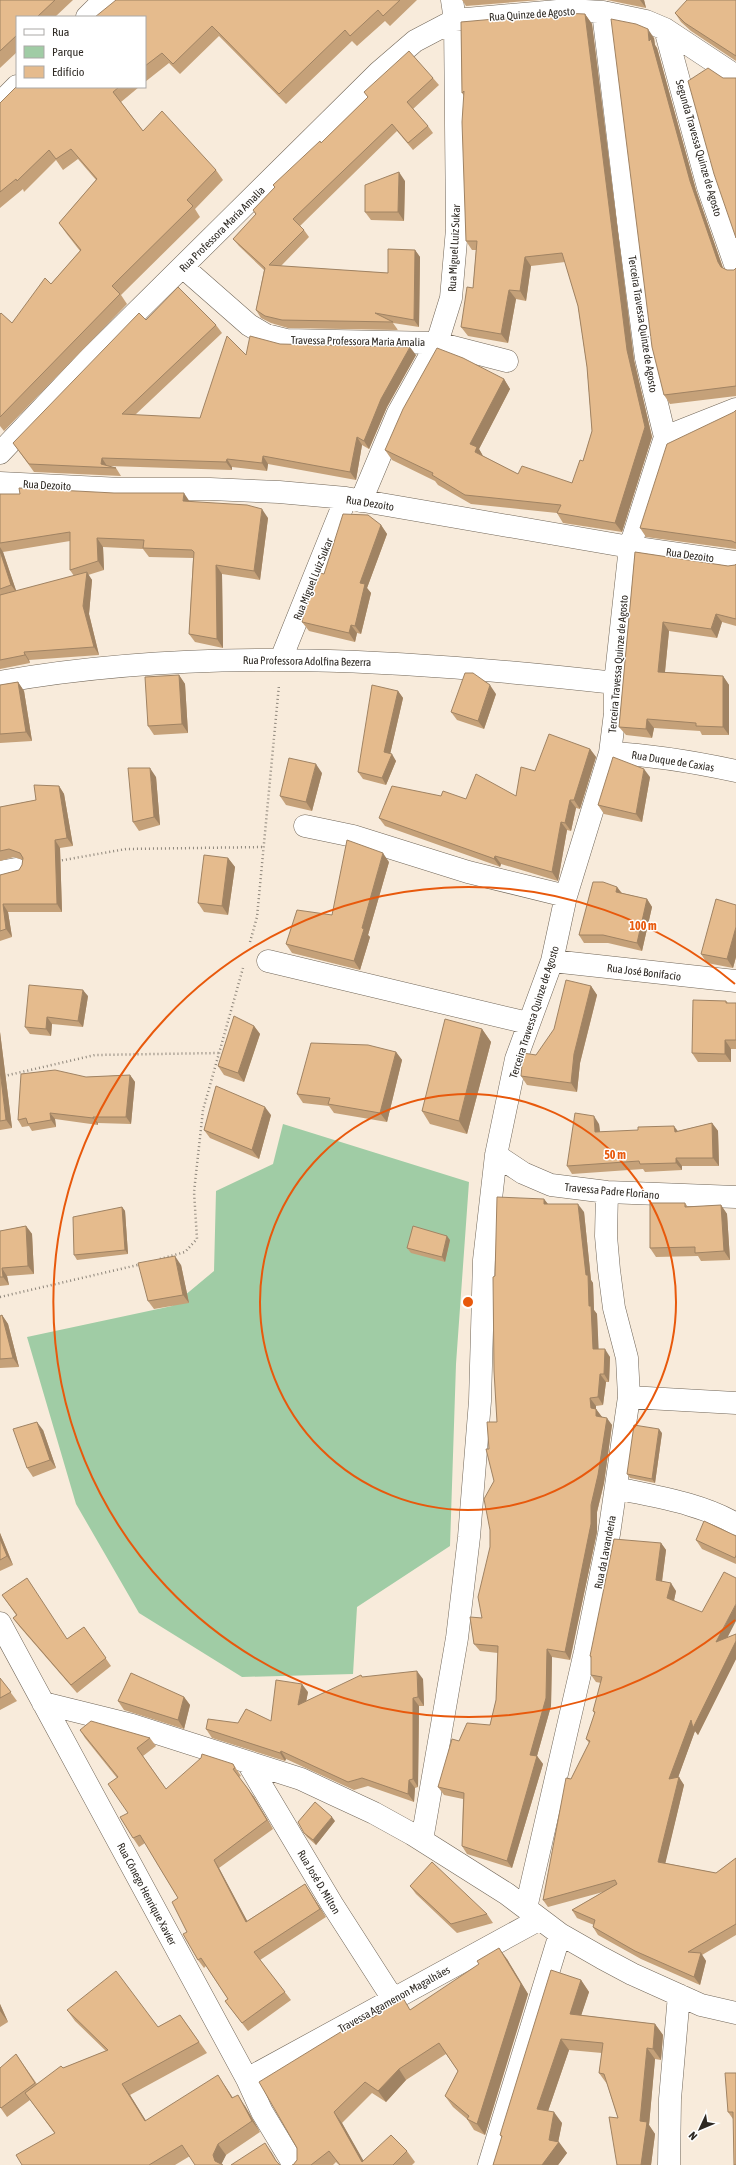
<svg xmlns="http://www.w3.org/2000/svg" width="736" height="2165" viewBox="0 0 736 2165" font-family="'Asap Condensed',sans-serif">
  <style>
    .green { fill: #a0cca5 }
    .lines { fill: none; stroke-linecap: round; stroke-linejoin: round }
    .minor-casing { stroke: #716658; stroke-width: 23 }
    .path { stroke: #8d857a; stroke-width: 2.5; stroke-dasharray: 1 3; stroke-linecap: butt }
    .minor { stroke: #fff; stroke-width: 22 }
    .wall { fill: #c5a179; fill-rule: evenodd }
    .shaded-wall { fill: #a08363 }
    .building { fill: #e5bb8d; stroke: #a08363 }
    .ring { fill: none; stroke: #e8590c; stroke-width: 2 }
    .labels { text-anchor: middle; stroke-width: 3; stroke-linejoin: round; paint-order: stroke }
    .street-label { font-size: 11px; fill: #2e2923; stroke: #fff }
    .centre { fill: #e8590c; stroke: #fff; stroke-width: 2 }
    .ring-label { font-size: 12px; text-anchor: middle; font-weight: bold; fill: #e8590c; stroke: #fff; stroke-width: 3; stroke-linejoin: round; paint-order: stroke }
  </style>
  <rect width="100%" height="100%" fill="#f8ebdb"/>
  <path class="green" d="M283,1124L469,1182L456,1364L450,1546L357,1607L353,1674L242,1677L139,1613L76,1504L27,1337L172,1306L214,1271L216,1191L273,1164Z"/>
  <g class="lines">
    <defs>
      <path id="minor" d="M87,17L104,0
        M665,29L708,187L736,267
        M0,103L17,86
        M184,268L249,325L266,335L286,340L437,343L507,361
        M665,437L736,409
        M0,453L89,359L379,72L415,41L455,20L568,10L603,12L646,21L665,29L736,76
        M0,483L121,489H210L279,492L346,498L630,547L736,562
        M361,501L398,413L437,343L451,298L457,229L455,20L452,0
        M281,659L346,498
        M0,682C203,646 411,660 615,683
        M610,753C653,755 694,762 736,771
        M305,826L353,836L468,872L566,896
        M0,872L16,869
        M268,961L528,1023
        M552,961L736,981
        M496,1155L523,1173L551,1185L607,1192L736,1197
        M629,1397L736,1403
        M616,1488C656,1497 700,1503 736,1524
        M0,1623L247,2079L262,2112L294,2165
        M43,1703L132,1725L301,1779L333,1794L374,1813L412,1834L507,1894L560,1934L602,1958L632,1974L701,2005L736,2013
        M248,1763L332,1904L393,1999
        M422,1840L457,1638L469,1537L480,1401L484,1260L496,1155L516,1059L552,961L566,896L610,753L615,713V683L630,547L665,437L646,358L629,230L603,12
        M526,1908L585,1652L609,1534L629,1397L627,1358L614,1308L609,1270L606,1236L607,1192
        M247,2079L540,1919
        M489,2165L560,1934
        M669,2165L670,2099L679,1995"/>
    </defs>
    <use href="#minor" class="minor-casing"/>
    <path class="path" d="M58,861L126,849L264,847
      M250,942L257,917L279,685
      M0,1077L95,1055L219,1053
      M160,1259L185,1252L197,1239L194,1192L203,1110L243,968
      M0,1297L142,1264"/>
    <use href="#minor" class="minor"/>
  </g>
  <path class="wall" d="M0,0H73L55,17H17V52L0,68Z
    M116,0H417L390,26L385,21L357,46L352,41L286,104L219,36L180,74L169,63L145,82V17Z
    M462,0H540L466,6Z
    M607,0H644L646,8Z
    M736,0V61L691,31L681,22L675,13Z
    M585,14L592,24L634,360L652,437L622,532L563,523L557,513L471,504L438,485L435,481L392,460L385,450L504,379L510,389L479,449L483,456L518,474L572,483L583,461L592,431L587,367L578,306L565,262L531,266L526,301L516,299L508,343L468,336L461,327L473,288L476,250H472L466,241L464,96L462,93L461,22Z
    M654,38L655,45L657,48L696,190L723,268L727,270H734L736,268V396L670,404L664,395Z
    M433,78L439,85L413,109L428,126L433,133L413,150L397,131L300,226L304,230L309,237L281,266L388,273L415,250L420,257L419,327L393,323L398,330L288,328L271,323L261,318L256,310L264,270L239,246L233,239L256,215L253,210L275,188L273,185L321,143L368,97L364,92Z
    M17,87H139L121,102L143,131L216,170L223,180L195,209L200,217L121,295L127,304L4,431L0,426V314L12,323L51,284L80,251L66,233L59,223L96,180L78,159L63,170L56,160L24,192L23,189L0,208V103Z
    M405,181L404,221L371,220L365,212Z
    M146,320L216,325L222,333L135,415L200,418L246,355L280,344L416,355L387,407L369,449L362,445L356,480L268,464L267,471L232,467V470L109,466L116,468L121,476L34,472L13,443Z
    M736,410V549L646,537L640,528Z
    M0,494L190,501L268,518L260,580L222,574L223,648L195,642L189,634L193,558L149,557L143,549L103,547L104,570L88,575L92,580L89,614L99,655L29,660L30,663L0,669ZM70,541V570L74,576L16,591L3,552Z
    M381,525L387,534L367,588L371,593L361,634L357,633L355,642L309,631L302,622L324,574Z
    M635,552L728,566L735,565L736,564V626L722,622L717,638L669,631L665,672L723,676L729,685V735H702L700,731L654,728L652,738L626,735L619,727Z
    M179,675L185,684L188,733L154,735L148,726Z
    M18,682L24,691L32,741L0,743V685Z
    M398,691L403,698L390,754L396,761L386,785L363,779L358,772Z
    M496,694L484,729L457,720L451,712Z
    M590,749L596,757L580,809L576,808L571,831L567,830L558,881L501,864L500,867L498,866L385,826L379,818L441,796L466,799L516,796L535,771Z
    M322,773L312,811L286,805L280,796Z
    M156,777L160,825L139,831L133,822Z
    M650,777L642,822L604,814L598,805Z
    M59,786L64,794L73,846L60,848L62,912H8L12,937L0,941V875L19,870L22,865L23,860L14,857L0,861V807L36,800Z
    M228,858L235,867L228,915L204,912L198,903Z
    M389,862L368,935L370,937L360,970L292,953L286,944L332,915Z
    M617,887L622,893L647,899L652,907L642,951L608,943H584L579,935Z
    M736,905V957L733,968L707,963L701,954Z
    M591,986L597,995L580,1063L577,1092L527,1085L521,1076L536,1055Z
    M88,996L83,1027L52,1024L51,1036L30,1034L25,1027Z
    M726,1001L728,1003H736V1049H731V1062H698L692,1053Z
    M254,1026L260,1034L244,1082L224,1075L218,1066Z
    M482,1029L491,1042L467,1134L430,1124L422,1111Z
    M0,1032L12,1128L0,1130Z
    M396,1052L402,1060L387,1122L334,1113L329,1106L303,1103L297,1094Z
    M130,1075L135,1082L131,1124L98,1123V1125L55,1119L56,1127L32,1131L29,1126L22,1127L18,1120L86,1077Z
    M271,1115L259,1159L210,1138L204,1130Z
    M712,1123L718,1131L719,1166H682V1170L645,1172L643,1169L572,1174L567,1166L599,1124L600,1132L678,1131Z
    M544,1199L548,1204L584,1212L591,1280L593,1283L594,1310L597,1314L598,1349L610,1357L609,1382H606L603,1405L596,1406V1409L602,1417L612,1425L604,1483L597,1512V1532L570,1660L552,1657L551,1706L537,1756L543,1764L512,1868L467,1854L462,1846L463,1799L444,1795L438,1787L459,1741L490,1725L496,1700L498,1653L480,1651L474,1644L482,1618L490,1547L494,1481L489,1449L497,1422L495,1276Z
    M685,1203L688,1207L721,1205L727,1214L730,1260L701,1261L698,1256L656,1257L650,1248Z
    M122,1207L125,1211L128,1254L77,1260L74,1255Z
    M26,1226L32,1234L34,1274L7,1276L9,1285L0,1286V1229V1231Z
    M450,1240L445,1262L411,1253L407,1248Z
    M181,1265L189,1303L154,1309L148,1301Z
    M2,1315L8,1324L19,1367L0,1368V1316Z
    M43,1430L56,1468L33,1477L27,1468Z
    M662,1433L655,1483L630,1478L627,1474Z
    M0,1533L13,1565L0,1571Z
    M736,1536V1564L702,1549L696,1540Z
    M661,1543L666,1550L662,1582L676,1591L674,1600L728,1637L736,1634V1659L698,1735L695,1731L678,1777L684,1785L665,1863L716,1873L736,1858V1935L702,1955L706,1961L700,1985L641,1959L598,1935L593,1927L594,1925L577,1918L572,1910L603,1892L548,1907L543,1900L571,1779L589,1743L586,1739L595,1714L593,1711L601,1683L596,1682L591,1675V1658L590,1656Z
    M2,1595L67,1639L84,1627L111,1666L77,1693L19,1626L13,1618L16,1615Z
    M362,1677L423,1679L424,1706H419L418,1787L415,1788L414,1802L368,1786L354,1790L286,1759L285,1761L212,1738L206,1729L238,1723L271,1721L308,1692L306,1701Z
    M0,1678L17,1701L0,1710Z
    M184,1697L190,1705L184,1729L124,1710L118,1701Z
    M80,1730L150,1738L156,1746L143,1756L166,1789L233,1764L241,1776L239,1777L254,1797L273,1829L219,1868L247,1921L305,1884L326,1917L260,1960L291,2000L248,2031L225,2001L228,1999L206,1966L204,1968L198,1960L187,1932L178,1898L158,1865L145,1843L139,1847L133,1838L128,1813L117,1778L85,1738Z
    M335,1821L316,1845L307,1837L304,1833Z
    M410,1886L487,1914L493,1923L457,1933L416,1894Z
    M507,1959L528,1994L485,2135L474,2130L467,2119L453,2107L445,2096L458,2071L446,2054L406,2080L386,2102L372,2093L342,2123L363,2161L407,2151L415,2162L412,2165H339L336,2162L333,2165H292H293L297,2160L370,2014L372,2018L411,2010Z
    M581,1980L589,1992L581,2015L655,2024L663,2035L661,2060L655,2059L649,2125L655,2134L651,2165H617L618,2118L607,2084L599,2073L602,2053L569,2050L548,2111L562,2123L558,2142L567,2153L558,2165H493L502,2138L500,2135Z
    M0,2004L8,2022L0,2027Z
    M67,2010L158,2027L180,2015L207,2053L130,2095L146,2121L225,2086L233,2098L245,2106L260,2132L226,2155L221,2164L190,2156L175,2165H22L55,2134L30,2100L7,2117L0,2107L16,2054L37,2084L63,2068L106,2051L75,2021Z
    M736,2073L733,2119L728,2112Z"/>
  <path class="shaded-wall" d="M640,0H644L646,8Z
    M585,14L592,24L634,360L652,437L622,532L615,523L627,350Z
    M648,29L654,38L655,45L657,48L696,190L724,271L718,262L690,181L649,41Z
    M399,172L405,181L404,221L398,212Z
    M415,250L420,257L419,327L414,320Z
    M525,257L531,266L526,301L520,291Z
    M509,290L516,299L508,343L501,334Z
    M410,347L416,355L387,407L369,449L364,441L381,399Z
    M504,379L510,389L479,449L483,456L475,452L470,444Z
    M357,437L362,445L356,480L350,472Z
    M263,456L268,464L267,471L262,463Z
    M102,458L107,466L101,464Z
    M227,459L232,467V470L226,462Z
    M184,493L190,502L183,501Z
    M262,509L268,518L260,580L254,571Z
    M381,525L387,534L367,588L371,593L361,634L355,626L360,583Z
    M97,538L103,547L104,570L98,561Z
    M0,547L3,552L17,593L11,585L0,551Z
    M216,565L222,574L223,648L217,639Z
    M87,572L92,580L89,614L99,655L94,647L83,606Z
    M716,614L722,622L717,638L711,629Z
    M663,622L669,631L664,681L658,672Z
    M351,625L357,633L355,642L349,633Z
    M24,652L29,660L30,663L25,655Z
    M179,675L185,684L188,733L182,724Z
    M723,676L729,685V735L723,727Z
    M18,682L24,691L32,741L26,732Z
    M490,685L496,694L484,729L478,721Z
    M398,691L403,698L389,759L384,752Z
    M647,719L654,728L652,738L646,729Z
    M590,749L596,757L580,809L574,800Z
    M392,754L396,761L386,785L382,778Z
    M316,764L322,773L312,811L306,802Z
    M150,768L156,777L160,825L154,817Z
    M644,769L650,777L642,822L636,814Z
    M59,786L64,794L73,846L67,838Z
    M570,800L576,808L571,831L565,823Z
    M561,822L567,830L558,881L552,872Z
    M55,840L60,848L62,912L57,904Z
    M383,853L389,862L368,935L370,937L360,970L354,961L362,928Z
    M495,856L501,864L500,867L494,859Z
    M228,858L235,867L228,915L222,906Z
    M617,887L622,894L616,892Z
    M647,899L652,907L642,951L637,943Z
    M3,904L8,912L12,937L6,929Z
    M736,927V957L733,968L727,959Z
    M591,986L597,995L580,1063L577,1092L571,1083L574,1054Z
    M83,990L88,996L83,1027L78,1021Z
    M47,1017L52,1024L51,1036L46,1029Z
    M254,1026L260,1034L244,1082L238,1073Z
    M482,1029L491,1042L467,1134L459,1121Z
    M0,1032L12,1128L6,1120L0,1070Z
    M725,1040L731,1049V1062L725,1054Z
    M396,1052L402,1060L387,1122L380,1113Z
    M130,1075L135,1082L131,1124L126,1117Z
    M265,1107L271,1115L259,1159L252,1150Z
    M50,1113L55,1119L56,1127L51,1120Z
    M594,1116L599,1124L601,1140L595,1132Z
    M93,1117L98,1123V1125L93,1118Z
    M712,1123L718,1131L719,1166L713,1158Z
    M674,1126L680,1134L675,1132Z
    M676,1158L682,1166V1170L676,1163Z
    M544,1199L550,1207L544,1204Z
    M578,1204L584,1212L591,1280L593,1283L594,1310L597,1314L599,1356L593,1349Z
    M721,1205L727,1214L730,1260L724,1251Z
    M122,1207L125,1211L128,1254L125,1250Z
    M26,1226L32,1234L34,1274L28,1266Z
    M447,1236L450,1240L445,1262L442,1257Z
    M175,1256L181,1265L189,1303L183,1295Z
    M2,1268L7,1276L9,1285L3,1277Z
    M2,1315L8,1324L19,1367L13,1358Z
    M605,1349L610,1357L609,1382L604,1374Z
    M600,1374L606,1382L603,1405L598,1397Z
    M590,1398L596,1406V1412V1409L602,1417L601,1424L591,1408Z
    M607,1418L612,1425L604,1483L597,1512V1532L570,1660L565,1652Z
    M37,1422L43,1430L56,1468L50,1460Z
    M659,1429L662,1433L655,1483L652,1479Z
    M0,1533L13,1565L7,1556L0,1539Z
    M661,1543L666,1550L661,1588L656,1580Z
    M671,1583L676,1591L673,1605L667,1598Z
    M736,1604V1621L721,1650L716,1642Z
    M736,1641V1659L698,1735L695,1731L675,1786L669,1779L691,1720Z
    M547,1649L552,1657L551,1706L535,1763L530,1755Z
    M417,1671L423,1679L424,1706L418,1697Z
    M302,1684L308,1692L304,1713L298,1705Z
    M184,1697L190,1705L184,1729L178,1720Z
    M413,1698L419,1706L418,1787L413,1779Z
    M281,1751L286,1759L285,1761L280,1753Z
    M537,1756L543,1764L512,1868L507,1861Z
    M679,1777L684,1785L664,1869L658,1862Z
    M409,1780L415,1788L414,1802L408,1794Z
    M248,1789L254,1797L273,1829L267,1820Z
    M332,1817L335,1821L316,1845L313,1840Z
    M214,1860L219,1868L252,1930L246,1922Z
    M305,1884L310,1892L326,1917L320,1909Z
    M499,1948L507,1959L528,1994L485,2135L477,2124Z
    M701,1953L706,1961L700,1985L694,1977Z
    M581,1980L589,1992L578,2025L570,2014Z
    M0,2004L8,2022L0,2011Z
    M655,2024L663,2035L661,2060L653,2049Z
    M561,2039L569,2050L545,2120L537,2109Z
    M647,2048L655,2059L649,2125L655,2134L651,2165H641L640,2121Z
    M399,2069L406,2080L386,2102L378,2091Z
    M218,2075L225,2086L240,2109L232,2098Z
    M122,2084L130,2095L153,2132L145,2121Z
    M238,2095L245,2106L260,2132L252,2121Z
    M334,2112L342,2123L366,2165L362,2162Z
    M554,2112L562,2123L558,2143L559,2142L567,2153L558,2165H542L549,2140Z
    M265,2143L272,2153L279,2165Z
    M218,2144L226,2155L221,2165L215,2161L213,2155Z"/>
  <path class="building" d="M0,0H55L37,17H17V35L0,51Z
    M116,0H400L383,16L378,10L350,36L345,30L279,94L212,26L173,64L162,53L145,66V17H95Z
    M687,0H736V56L685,23L675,13Z
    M562,13L585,14L627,350L645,427L615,523L557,513L561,505L465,495L432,475L433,473L385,450L403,409L437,348L463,358L504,379L470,444L477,447L475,452L518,474L522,466L572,483L580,460L583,461L592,431L587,367L578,306L562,253L525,257L520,291L509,290L501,334L461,327L467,287L473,288L477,241H466L462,122L464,91L462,93L461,22Z
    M611,19L636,24L648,29L649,41L651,39L690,181L718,262L721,267L727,270H734L736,268V386L664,395L652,347Z
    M409,51L433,78L407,102L428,126L408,143L392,124L293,219L304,230L269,265L388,273V249L415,250L414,320L375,313L393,322L282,320L265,316L256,310L265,268L233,239L256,214L253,210L275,187L273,185L320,141L321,143L368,97L364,92Z
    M708,68L723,78H736V238L714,174L688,81Z
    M17,86V87H119L113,92L143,131L162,111L216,170L187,200L193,206L112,286L120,294L0,417V314L1,313L12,323L45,278L51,284L81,250L59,223L97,179L71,149L56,159L49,150L17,181L16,179L0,192V103Z
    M399,172L398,212H365V185Z
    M178,287L216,325L122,414L200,418L227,336L246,355L250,336L280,344L410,347L381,399L364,441L357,437L350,472L263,456L262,463L227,459L226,462L102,458L101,464L116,468L29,464L13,443L139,313L146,320Z
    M736,410V543L732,541L640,528L667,444L734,412Z
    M19,488L114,493H184L183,501L247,505L262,509L254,571L216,565L217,639L189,634L194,552L192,550L143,548L144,540L97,538L98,561L70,570V532L0,543V494H20Z
    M343,514L368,515L381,525L360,583L365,584L355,626L351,625L349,633L302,622L306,606L320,573L324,574Z
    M0,551L11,585L0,589Z
    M635,552L728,566L735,565L736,564V619L716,614L711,629L663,622L658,672L723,676V727L696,726V723L647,719L646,729L619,727Z
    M87,572L83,606L94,647L24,652L25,655L0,660V595Z
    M465,673H473L490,685L478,721L451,712Z
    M179,675L182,724L148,726L145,677Z
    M18,682L26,732L0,734V685Z
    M372,685L398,691L384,752L392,754L382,778L358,772Z
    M549,734L590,749L574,800H570L565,823L561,822L552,872L495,856L494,859L492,858L379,818L392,786L441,796L443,791L466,799L476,774L516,796L521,767L535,771Z
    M613,757L644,769L636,814L598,805Z
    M289,758L316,764L306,802L280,796Z
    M128,768H150L154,817L133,822Z
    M34,785L59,786L67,838L55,840L57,904H3L6,929L0,931V875L19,870L22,865L23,858L20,853L9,849L0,851V807L36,800Z
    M347,840L383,853L362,928L364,929L354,961L286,944L297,910L332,915Z
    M204,855L228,858L222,906L198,903Z
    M593,882H603L617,887L616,892L647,899L637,943L603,935H579Z
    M716,899L736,905V927L727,959L701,954Z
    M566,980L591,986L574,1054L571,1083L521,1076L523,1053L536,1055L554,1029Z
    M29,985L83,990L78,1021L47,1017L46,1029L25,1027Z
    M693,1000L726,1001V1003H736V1040H725V1054L692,1053Z
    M234,1016L254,1026L238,1073L218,1066Z
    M445,1019L482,1029L459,1121L422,1111Z
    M311,1043L368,1045L396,1052L380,1113L328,1104L330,1098L297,1094Z
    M0,1070L6,1120L0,1121Z
    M55,1070L86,1077L130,1075L126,1117H93V1118L50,1113L51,1120L28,1124L26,1118L18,1120L21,1074Z
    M216,1086L265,1107L252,1150L204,1130Z
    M575,1113L594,1116L595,1132L638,1130V1127L674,1126L675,1132L712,1123L713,1158H676V1163L640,1164L639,1161L567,1166Z
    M497,1197L544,1199V1204H578L586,1275H588L589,1306H591L593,1349H605L604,1374H600L598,1397L590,1398L591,1408L596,1409V1416L607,1418L598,1475L591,1505V1524L565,1652L547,1649L546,1698L530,1755L537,1756L507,1861L462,1846L464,1793L438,1787L452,1739L459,1741L467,1723L490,1725L496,1700L498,1646L474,1644L470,1617L482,1618L478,1597L490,1547V1530L484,1499L494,1481L486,1449H489L487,1422H497L494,1371L493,1277L495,1276Z
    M650,1203H685V1207L721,1205L724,1251L695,1253V1247L650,1248Z
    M122,1207L125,1250L74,1255L73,1217Z
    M26,1226L28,1266L2,1268L3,1277H0V1231Z
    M413,1226L447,1236L442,1257L407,1248Z
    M175,1256L183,1295L148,1301L138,1263Z
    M2,1315L13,1358L0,1359V1316Z
    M37,1422L50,1460L27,1468L13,1429Z
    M634,1425L659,1429L652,1479L627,1474Z
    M704,1521L736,1536V1555L735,1558L696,1540Z
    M0,1539L7,1556L0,1560Z
    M614,1539L661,1543L656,1580L671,1583L667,1598L702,1612L724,1572L736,1578V1604L716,1642L736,1634V1641L693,1728L691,1720L669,1779L679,1777L658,1862L716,1873L736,1858V1924L688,1952L701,1953L694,1977L635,1951L593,1927L595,1920L572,1910L617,1884L615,1880L543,1900L566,1778L571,1779L590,1741L586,1739L595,1712L593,1711L602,1677L591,1675V1656H590Z
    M27,1578L67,1639L84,1627L106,1658L71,1685L13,1618L17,1615L2,1595Z
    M417,1671L418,1697L413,1698V1779L409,1780L408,1794L362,1778L348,1782L281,1751L280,1753L206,1729L208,1719L238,1723L246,1709L271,1721L276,1680L302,1684L298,1705L361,1675L362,1677Z
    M131,1673L184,1697L178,1720L118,1701Z
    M0,1678L11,1692L0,1698Z
    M91,1721L150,1738L137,1748L166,1789L201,1758L202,1754L233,1764L235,1768L233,1769L248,1789L267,1820L214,1860L246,1922L305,1884L320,1909L254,1952L285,1992L242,2023L225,2001L228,1999L201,1958L198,1960L183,1934L187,1932L172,1902L178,1898L158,1865L140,1835L133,1838L120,1817L128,1813L108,1784L118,1777L80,1730Z
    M315,1802L332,1817L313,1840L304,1833L298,1822Z
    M432,1862L487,1914L451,1924L410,1886Z
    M499,1948L521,1984L477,2124L467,2119L469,2116L445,2096L458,2071L439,2043L399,2069L378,2091L365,2082L334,2112L362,2162L391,2135L407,2151L393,2165H340L329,2151L311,2165H292H293L297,2160V2148L259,2082L370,2014L372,2018L403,1998L410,2010L479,1964L477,1961Z
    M551,1970L581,1980L570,2014L655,2024L653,2049L647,2048L640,2121L647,2122L641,2165H617L609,2117L618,2118L604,2074L599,2073L603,2043L561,2039L537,2109L554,2112L549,2140L559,2142L542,2165H493L502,2136L500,2135Z
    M116,1971L158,2027L180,2015L199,2042L122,2084L145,2121L218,2075L232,2098L238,2095L252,2121L218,2144L213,2155L215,2161L223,2165H195L182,2145L149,2165H22L16,2155L55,2133L25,2093L61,2066L63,2068L108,2050L67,2010Z
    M16,2054L35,2083L1,2108L0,2107V2068Z
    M725,2073H736V2165H734L733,2112H728Z
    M265,2143L276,2161L280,2165H231Z"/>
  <g class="ring">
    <circle cx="468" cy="1302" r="208"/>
    <path d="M735 1620A415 415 0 1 1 735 984"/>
  </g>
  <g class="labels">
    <g class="street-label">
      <text transform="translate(532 14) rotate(-4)" y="4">Rua Quinze de Agosto</text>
      <text transform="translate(699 148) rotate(74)" y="4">Segunda Travessa Quinze de Agosto</text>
      <text transform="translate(222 229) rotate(-45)" y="4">Rua Professora Maria Amalia</text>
      <text transform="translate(454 248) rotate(-87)" y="4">Rua Miguel Luiz Sukar</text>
      <text transform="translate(643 324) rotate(81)" y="4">Terceira Travessa Quinze de Agosto</text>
      <text transform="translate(358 341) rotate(1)" y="4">Travessa Professora Maria Amalia</text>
      <text transform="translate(47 485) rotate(3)" y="4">Rua Dezoito</text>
      <text transform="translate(370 503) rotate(9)" y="4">Rua Dezoito</text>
      <text transform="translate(690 555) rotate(8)" y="4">Rua Dezoito</text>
      <text transform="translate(313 579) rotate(-68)" y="4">Rua Miguel Luiz Sukar</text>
      <text transform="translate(307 661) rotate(1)" y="4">Rua Professora Adolfina Bezerra</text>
      <text transform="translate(618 664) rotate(-85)" y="4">Terceira Travessa Quinze de Agosto</text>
      <text transform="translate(673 761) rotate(9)" y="4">Rua Duque de Caxias</text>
      <text transform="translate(644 972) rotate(7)" y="4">Rua José Bonifacio</text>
      <text transform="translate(534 1012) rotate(-72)" y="4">Terceira Travessa Quinze de Agosto</text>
      <text transform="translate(612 1191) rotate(5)" y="4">Travessa Padre Floriano</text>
      <text transform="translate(605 1552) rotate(-79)" y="4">Rua da Lavanderia</text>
      <text transform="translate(319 1882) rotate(59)" y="4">Rua José D. Milton</text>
      <text transform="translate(147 1894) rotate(62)" y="4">Rua Cônego Henrique Xavier</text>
      <text transform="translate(394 1999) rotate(-29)" y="4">Travessa Agamenon Magalhães</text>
    </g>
  </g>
  <circle cx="468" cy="1302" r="6" class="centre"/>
  <g class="ring-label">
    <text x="643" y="930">100 m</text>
    <text x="615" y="1159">50 m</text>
  </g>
  <rect x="16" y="16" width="130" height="72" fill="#ffffff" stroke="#aba9a7"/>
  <rect x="24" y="29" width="20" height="6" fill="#ffffff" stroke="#aba9a7"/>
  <text x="52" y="36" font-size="12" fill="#2e2923">Rua</text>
  <rect x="24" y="46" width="20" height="12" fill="#a0cca5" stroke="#aba9a7"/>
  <text x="52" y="56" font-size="12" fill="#2e2923">Parque</text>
  <rect x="24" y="66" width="20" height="12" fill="#e5bb8d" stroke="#aba9a7"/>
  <text x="52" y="76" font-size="12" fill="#2e2923">Edifício</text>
  <g transform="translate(700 2129) rotate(226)" stroke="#ffffff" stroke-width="3" paint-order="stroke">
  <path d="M0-3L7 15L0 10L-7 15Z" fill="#2e2923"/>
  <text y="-6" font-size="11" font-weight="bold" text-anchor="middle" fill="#2e2923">N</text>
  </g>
</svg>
